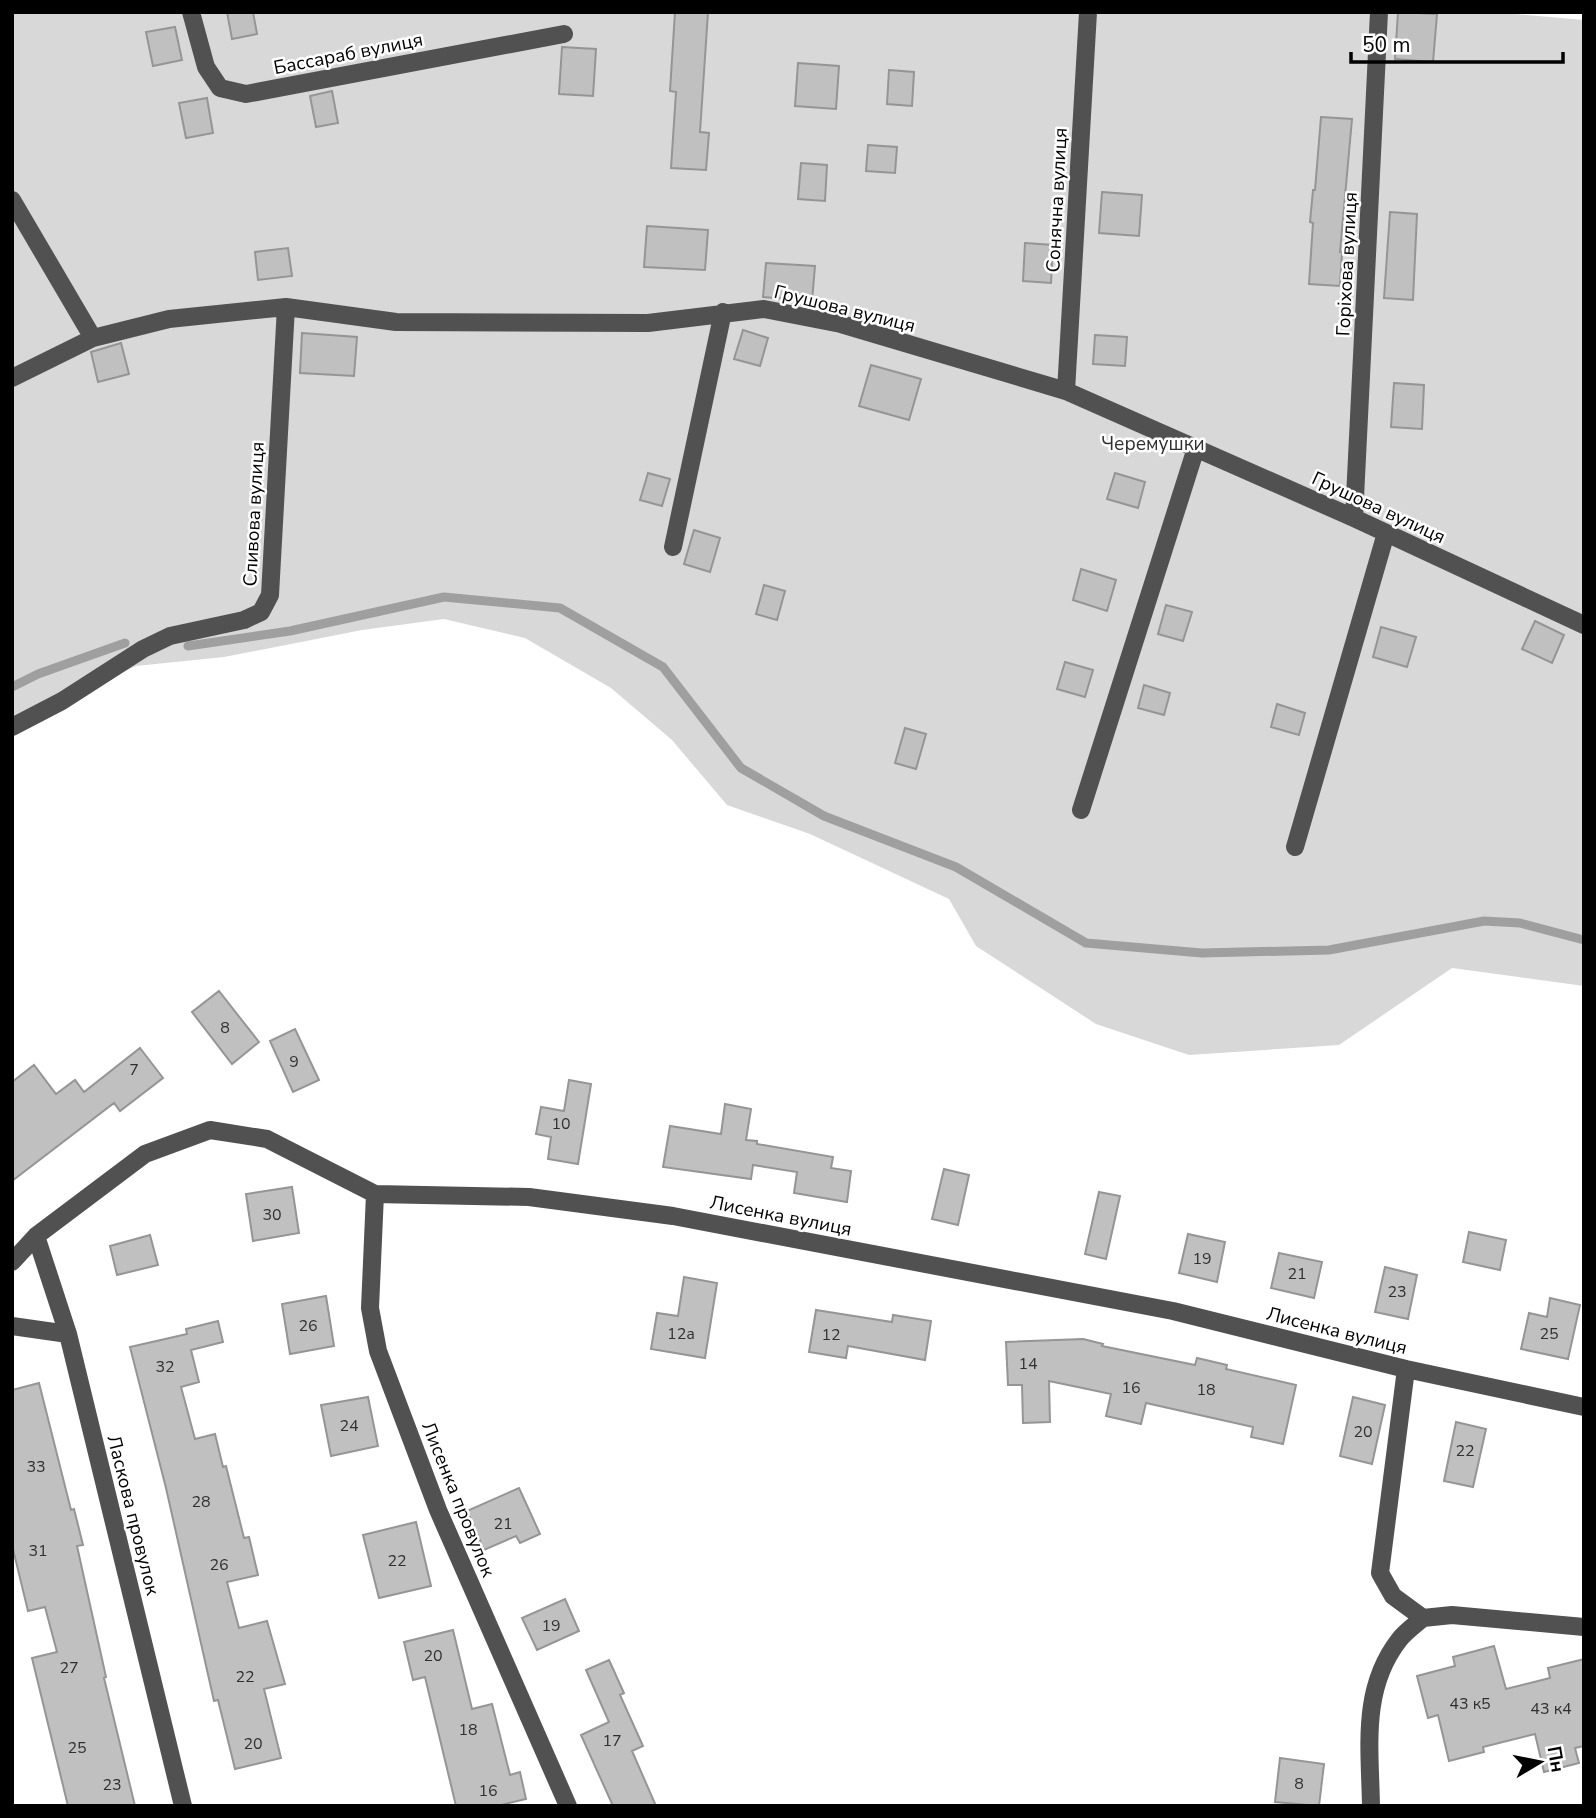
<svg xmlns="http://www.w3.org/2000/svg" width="1596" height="1818" viewBox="0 0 1596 1818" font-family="'Nunito Sans',sans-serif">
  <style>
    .green { fill: #d8d8d8 }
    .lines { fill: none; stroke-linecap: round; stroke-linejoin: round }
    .stream { stroke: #9f9f9f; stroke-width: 9 }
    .building { fill: #c0c0c0; stroke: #959595; stroke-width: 2 }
    .minor { stroke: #515151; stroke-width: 18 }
    .labels { text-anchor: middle; stroke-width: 5; stroke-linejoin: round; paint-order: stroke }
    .number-label { font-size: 16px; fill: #303030 }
    .street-label { font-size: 19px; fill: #000; stroke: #fff }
    .park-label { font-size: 19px; fill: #2f2f2f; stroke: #fff }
  </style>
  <rect width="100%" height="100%" fill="#fff"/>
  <path class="green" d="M12,12H1493L1584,20V986L1452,968L1339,1045L1189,1055L1096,1024L976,946L949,899L810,834L727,805L672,740L611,688L525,638L444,619L362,630L224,657L136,666L12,720Z"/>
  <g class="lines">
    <path class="stream" d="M188,646L290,631L444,597L560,608L663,667L741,768L824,816L956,867L1086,943L1202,953L1329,950L1484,921L1520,923L1584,940
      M12,687L38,674L125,643"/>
  </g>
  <path class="building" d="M227,12H253L257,34L232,39Z
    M675,12H708L700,132L709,133L706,170L671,168L676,92L670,91Z
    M1398,12L1437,14L1433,62L1395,59Z
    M175,27L182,60L153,66L146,32Z
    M562,47L596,49L593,96L559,94Z
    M798,63L839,66L836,109L795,106Z
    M889,70L914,72L912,106L887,104Z
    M332,91L338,123L316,127L310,96Z
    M207,98L213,133L186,138L179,103Z
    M1321,117L1352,119L1340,252H1342L1340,286L1309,284L1313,223L1310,222L1313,190H1315Z
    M868,145L897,147L895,173L866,171Z
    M801,163L827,165L825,201L798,199Z
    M1102,192L1142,195L1139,236L1099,233Z
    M1390,212L1417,214L1413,300L1384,298Z
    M647,226L708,230L705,270L644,267Z
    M1025,243L1053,245L1051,283L1023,281Z
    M288,248L292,276L258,280L255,252Z
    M766,263L815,266L812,301L763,297Z
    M743,330L768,338L760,366L734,359Z
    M302,333L357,337L354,376L300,373Z
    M1095,335L1127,337L1125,366L1093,364Z
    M121,343L129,374L98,382L91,352Z
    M871,365L921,379L909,420L859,406Z
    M1394,383L1424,385L1422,429L1391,427Z
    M648,473L670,479L662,506L640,500Z
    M1115,473L1145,482L1138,508L1107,499Z
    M694,530L720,538L710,572L684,564Z
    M1081,569L1116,580L1107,611L1073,600Z
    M764,585L785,591L777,620L756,614Z
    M1166,605L1192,612L1183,641L1158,634Z
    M1535,621L1564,635L1552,663L1522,649Z
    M1381,627L1416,637L1407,667L1373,657Z
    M1065,662L1093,670L1085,697L1057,689Z
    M1144,685L1170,693L1164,715L1138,708Z
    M1277,704L1305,713L1299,735L1271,727Z
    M905,728L926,734L916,769L895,763Z
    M219,991L259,1042L232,1064L192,1012Z
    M295,1029L319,1080L293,1092L270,1041Z
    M140,1048L163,1078L120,1111L114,1103L12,1181V1082L34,1065L56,1094L75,1080L84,1092Z
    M569,1080L591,1084L578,1164L548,1159L551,1137L536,1134L541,1107L564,1111Z
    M725,1104L751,1109L746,1140L757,1141V1144L833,1157L831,1168L851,1171L847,1202L794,1193L797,1172L753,1165L751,1179L663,1167L670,1126L721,1134Z
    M944,1169L969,1175L958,1225L932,1219Z
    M292,1187L299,1233L253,1241L246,1194Z
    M1099,1192L1120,1196L1106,1259L1085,1254Z
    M1469,1232L1506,1240L1500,1270L1463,1262Z
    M1188,1234L1225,1242L1217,1282L1179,1273Z
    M150,1235L158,1265L117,1275L110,1246Z
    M1279,1253L1322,1262L1314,1298L1271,1288Z
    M1385,1267L1417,1275L1408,1319L1375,1312Z
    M684,1277L717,1283L705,1358L651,1349L657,1313L678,1316Z
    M326,1296L334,1346L290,1354L282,1304Z
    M1550,1298L1580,1305L1568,1359L1521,1349L1529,1313L1547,1317Z
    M816,1310L892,1322L893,1315L931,1321L925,1360L848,1346L846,1358L809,1352Z
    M218,1321L223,1342L191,1350L199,1382L181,1387L195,1439L215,1434L223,1467L226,1466L244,1538L249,1537L258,1575L227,1582L239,1628L267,1621L285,1684L264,1689L281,1758L235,1769L218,1700L214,1701L166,1488L130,1347L187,1334L186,1329Z
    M1083,1339L1103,1344L1102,1346L1195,1365L1197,1358L1227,1365L1226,1369L1296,1385L1283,1444L1251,1437L1253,1427L1146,1403L1141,1424L1106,1416L1111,1394L1049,1381L1050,1422L1023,1423L1022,1385H1008L1006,1342Z
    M39,1383L71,1510L74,1509L83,1545L77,1546L106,1677L104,1678L135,1806H68L32,1658L57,1652L45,1607L28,1611L12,1545V1390Z
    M368,1397L378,1446L331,1456L321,1405Z
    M1353,1397L1385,1405L1372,1464L1340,1456Z
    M1456,1422L1486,1429L1473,1487L1444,1481Z
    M519,1488L540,1534L520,1543L516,1536L484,1550L467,1511Z
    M416,1522L431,1586L379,1598L363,1535Z
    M565,1599L579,1631L537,1650L522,1618Z
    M453,1630L472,1709L492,1704L510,1775L520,1772L526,1799L497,1806H456L425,1677L413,1680L404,1642Z
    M1494,1646L1506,1689L1550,1678L1548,1668L1584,1659V1746L1575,1748L1579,1763L1544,1772L1535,1734L1483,1747L1484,1752L1449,1761L1438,1715L1428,1718L1417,1676L1455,1666L1453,1657Z
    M609,1660L624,1693L620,1695L643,1746L632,1751L656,1806H613L581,1735L609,1722L586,1670Z
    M1280,1758L1324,1764L1319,1806L1275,1802Z"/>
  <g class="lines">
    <path class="minor" d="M191,12L206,67L220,88L246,94L564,34
      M12,200L93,338
      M12,378L93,338L169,319L286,307L396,322L648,323L764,309L841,324L1066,391L1354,518L1584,625
      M1066,391L1088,12
      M1354,518L1379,12
      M673,547L723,312
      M12,727L62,701L143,649L170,636L244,620L261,612L270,595L286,307
      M1081,810L1196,448
      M1295,847L1386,533
      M375,1194L370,1308L378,1351L438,1510L568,1806
      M36,1236L68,1334L183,1806
      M12,1262L36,1236L145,1154L210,1130L267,1139L375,1194L529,1197L673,1216L1173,1311L1406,1369L1584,1407
      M12,1326L68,1334
      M1406,1369L1380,1573L1393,1596L1423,1618
      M1423,1618L1452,1615L1584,1627
      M1371,1806C1370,1747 1361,1689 1399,1640C1405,1632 1415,1625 1423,1618"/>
  </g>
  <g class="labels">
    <g class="number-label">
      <text x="225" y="1033">8</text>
      <text x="294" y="1067">9</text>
      <text x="134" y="1075">7</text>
      <text x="561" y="1129">10</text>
      <text x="272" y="1220">30</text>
      <text x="1202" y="1264">19</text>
      <text x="1297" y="1279">21</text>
      <text x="1397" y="1297">23</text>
      <text x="308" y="1331">26</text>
      <text x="681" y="1339">12а</text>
      <text x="1549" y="1339">25</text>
      <text x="831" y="1340">12</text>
      <text x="1028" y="1369">14</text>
      <text x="165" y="1372">32</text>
      <text x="1131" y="1393">16</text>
      <text x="1206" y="1395">18</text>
      <text x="349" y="1431">24</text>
      <text x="1363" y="1437">20</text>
      <text x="1465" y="1456">22</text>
      <text x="36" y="1472">33</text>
      <text x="201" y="1507">28</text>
      <text x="503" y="1529">21</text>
      <text x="38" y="1556">31</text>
      <text x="397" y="1566">22</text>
      <text x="219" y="1570">26</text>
      <text x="551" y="1631">19</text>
      <text x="433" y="1661">20</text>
      <text x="69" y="1673">27</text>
      <text x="245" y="1682">22</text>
      <text x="1470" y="1709">43 к5</text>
      <text x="1551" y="1714">43 к4</text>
      <text x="468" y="1735">18</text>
      <text x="612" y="1746">17</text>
      <text x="253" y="1749">20</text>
      <text x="77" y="1753">25</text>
      <text x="1299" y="1789">8</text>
      <text x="112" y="1790">23</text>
      <text x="488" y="1796">16</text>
    </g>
    <g class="street-label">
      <text transform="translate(348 53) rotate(-11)" y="7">Бассараб вулиця</text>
      <text transform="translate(1056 200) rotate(-87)" y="7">Сонячна вулиця</text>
      <text transform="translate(1346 264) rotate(-87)" y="7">Горіхова вулиця</text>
      <text transform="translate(845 308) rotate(14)" y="7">Грушова вулиця</text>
      <text transform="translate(1379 507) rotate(25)" y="7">Грушова вулиця</text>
      <text transform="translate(253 514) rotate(-87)" y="7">Сливова вулиця</text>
      <text transform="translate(781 1215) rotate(11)" y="7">Лисенка вулиця</text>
      <text transform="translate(1337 1330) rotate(14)" y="7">Лисенка вулиця</text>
      <text transform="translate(459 1499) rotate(68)" y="7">Лисенка провулок</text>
      <text transform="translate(134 1515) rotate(76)" y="7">Ласкова провулок</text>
    </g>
    <g class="park-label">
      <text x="1153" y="450">Черемушки</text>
    </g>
  </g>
  <rect width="1596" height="1818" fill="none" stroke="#000000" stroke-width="28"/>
  <g transform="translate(1540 1762) rotate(80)" stroke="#ffffff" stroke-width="5" paint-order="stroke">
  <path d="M0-5L12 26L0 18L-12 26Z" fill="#000000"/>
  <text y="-10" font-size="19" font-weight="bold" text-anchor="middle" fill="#000000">Пн</text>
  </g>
  <path d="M1351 52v10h212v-10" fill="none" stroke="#000000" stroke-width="3.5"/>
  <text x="1362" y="52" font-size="21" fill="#000000" stroke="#ffffff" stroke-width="5" paint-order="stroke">50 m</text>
</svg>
